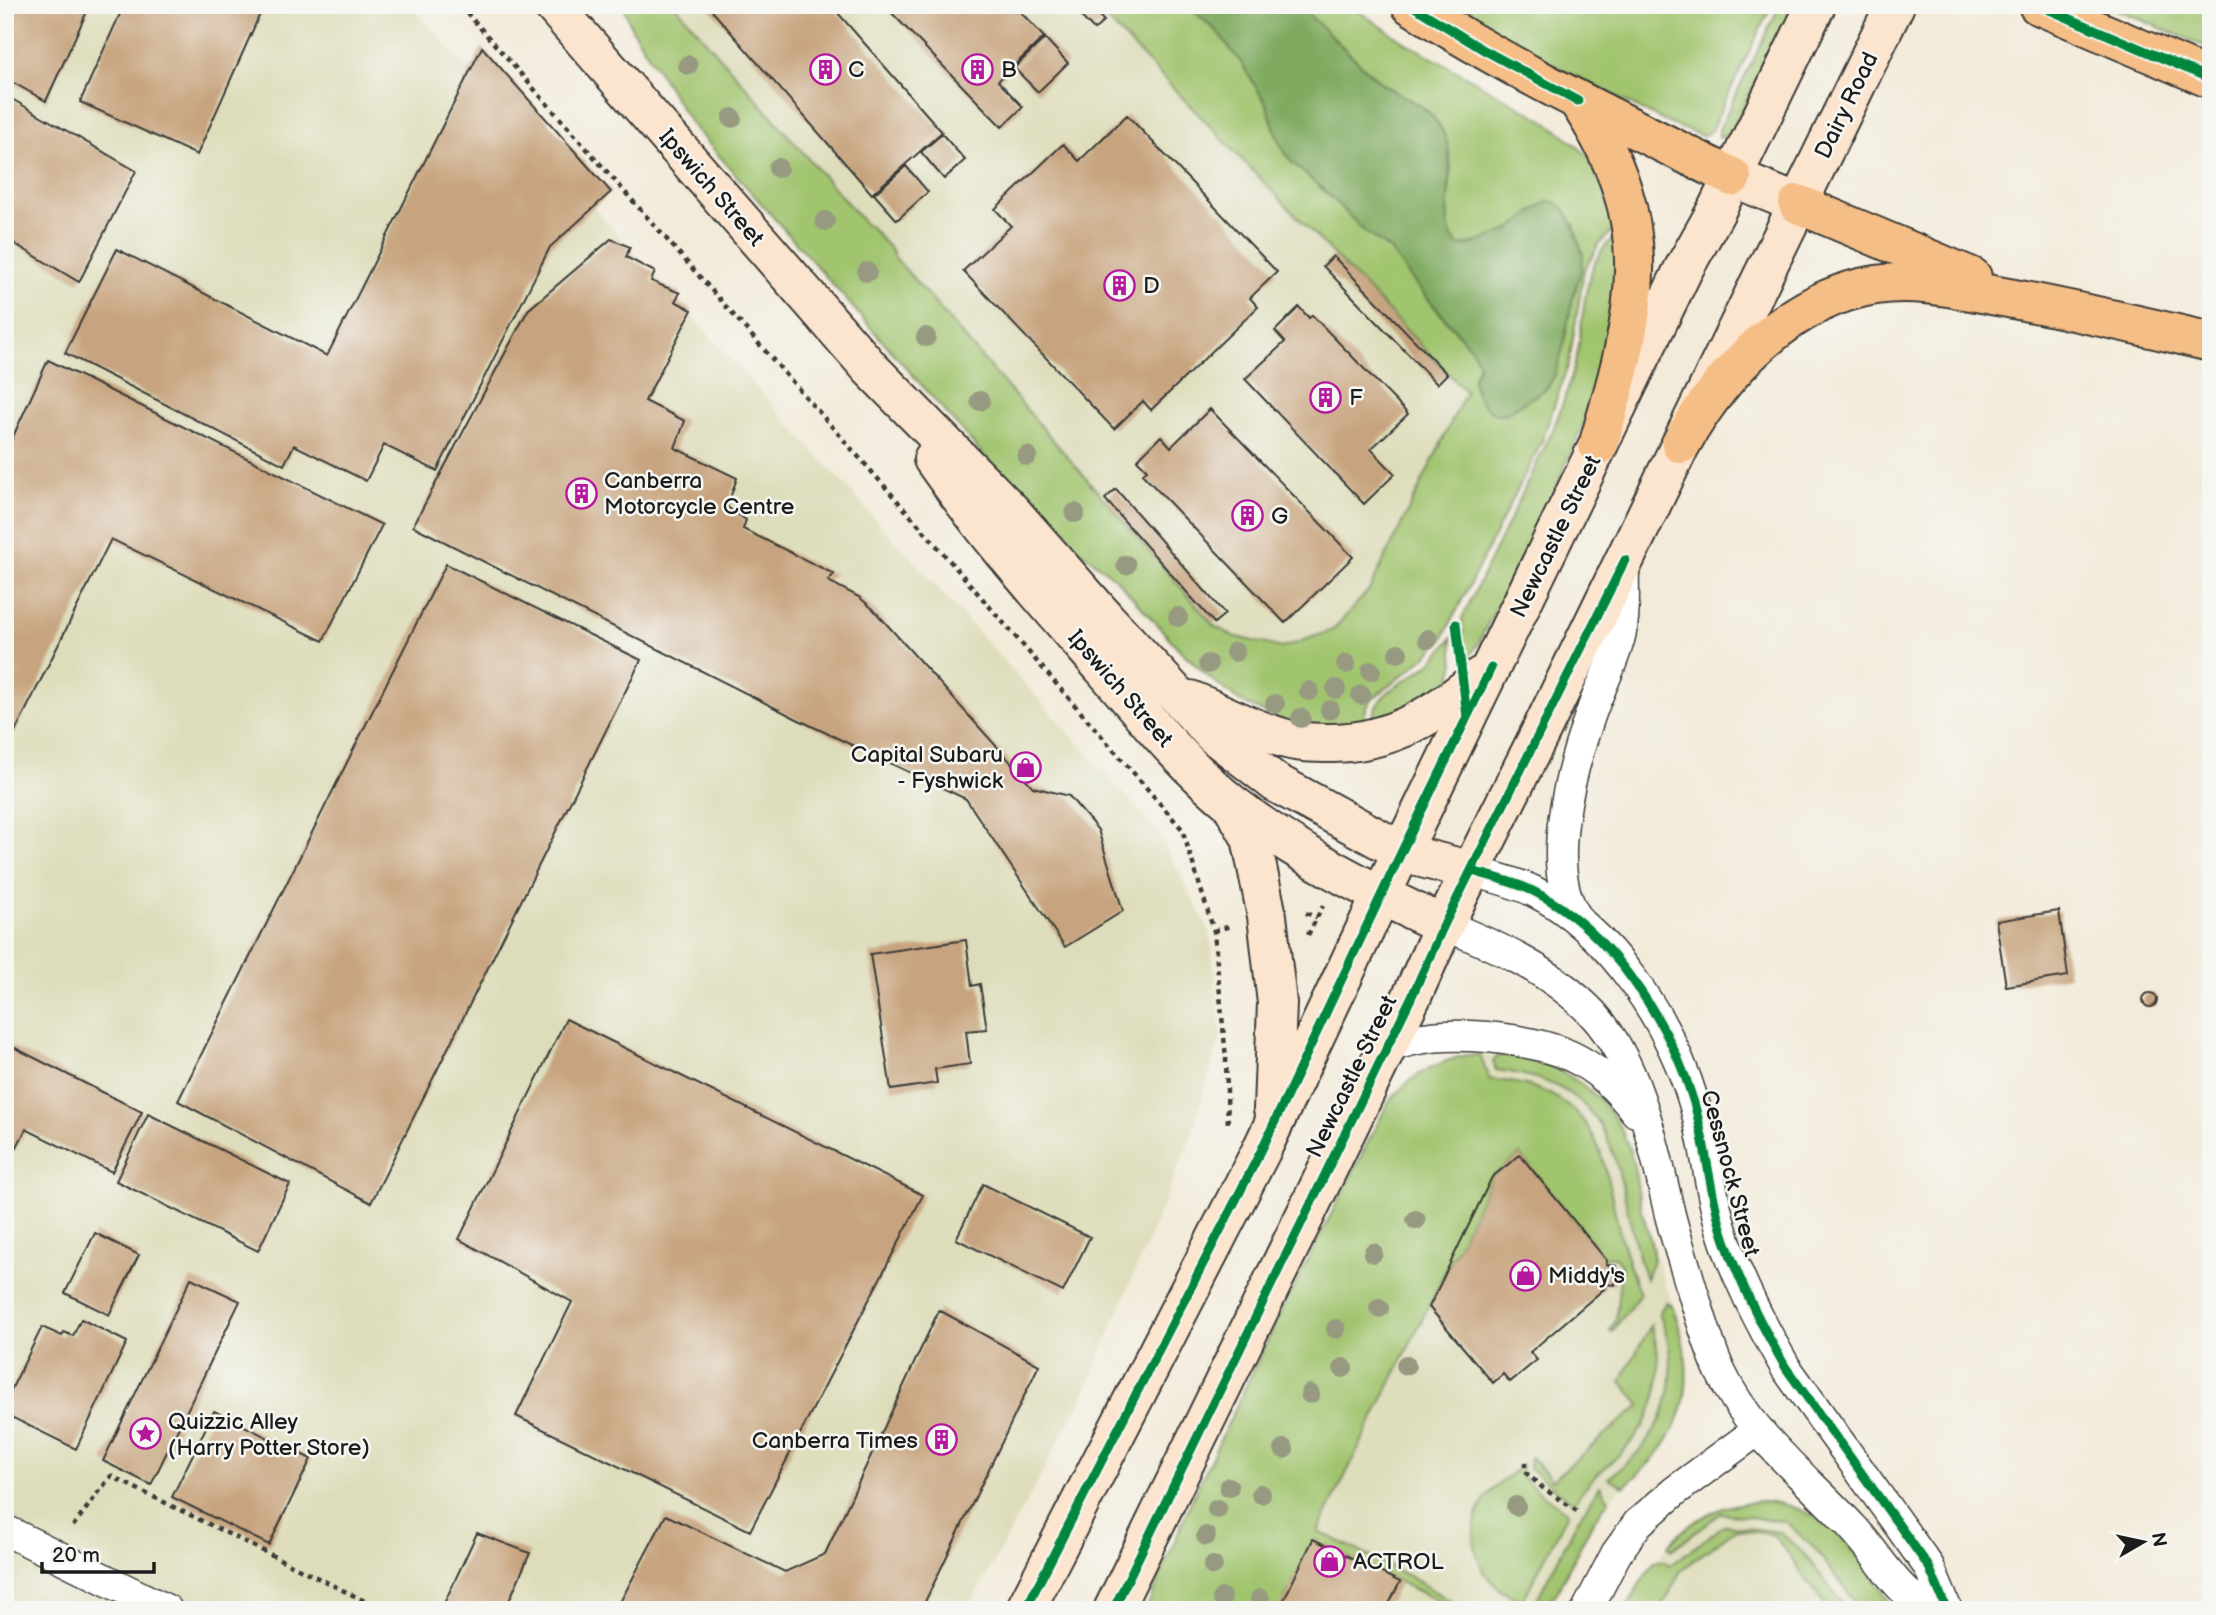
<svg xmlns="http://www.w3.org/2000/svg" width="2216" height="1615" viewBox="0 0 2216 1615" font-family="'Balsamiq Sans',sans-serif">
  <style>
    .built { fill: #deddbb }
    .green { fill: #a1c46e; stroke: #5e7045; stroke-width: 2 }
    .forest { fill: #80aa61; stroke: #4e633e; stroke-width: 2 }
    .building { fill: #c7a47f }
    .lines { fill: none; stroke-linecap: round; stroke-linejoin: round }
    .street-casing { stroke: #3c3b38; stroke-width: 33 }
    .secondary-casing { stroke: #3c3b38; stroke-width: 42 }
    .highway-casing { stroke: #3c3b38; stroke-width: 42 }
    .path { stroke: #3c3b38; stroke-width: 4.5; stroke-dasharray: 5 5; stroke-linecap: butt }
    .street { stroke: #fff; stroke-width: 30 }
    .secondary { stroke: #fbe5cf; stroke-width: 38 }
    .highway { stroke: #f5be86; stroke-width: 38 }
    .cycleway-casing { stroke: #f6f6f2; stroke-width: 13 }
    .cycleway { stroke: #00873e; stroke-width: 9 }
    .tree { fill: #979a81 }
    .labels { text-anchor: middle; stroke-width: 5; stroke-linejoin: round; paint-order: stroke }
    .poi-label { font-size: 23px; fill: #1c1c1c; stroke: #f6f6f2; text-anchor: start }
    .street-label { font-size: 23px; fill: #1c1c1c; stroke: #f6f6f2 }
  </style>
  <rect width="100%" height="100%" fill="#f6f6f2"/>
  <filter id="ink" filterUnits="userSpaceOnUse"><feTurbulence type="fractalNoise" baseFrequency=".0143" numOctaves="2"/><feDisplacementMap in="SourceGraphic" scale="14" xChannelSelector="R" yChannelSelector="G"/><feConvolveMatrix kernelMatrix="1 2 1 2 8 2 1 2 1" color-interpolation-filters="sRGB"/></filter>
  <filter id="wash" filterUnits="userSpaceOnUse"><feTurbulence type="fractalNoise" baseFrequency=".00686" numOctaves="4" result="noise"/><feDisplacementMap in="SourceGraphic" scale="28" xChannelSelector="R" yChannelSelector="G"/><feGaussianBlur stdDeviation="1.57" result="paint"/><feColorMatrix in="noise" values="0 0 0 0 0 0 0 0 0 0 0 0 0 0 0 0 0 1.4 0 .05"/><feComposite in="paint" operator="in"/></filter>
  <g filter="url(#wash)">
    <rect width="100%" height="100%" fill="#f3ebda"/>
    <path class="built" d="M5,5H410L1157,830L1210,932L1221,1035L1190,1140L1082,1399L968,1610H5Z
      M620,5H1093L1466,392L1370,589L1333,630L1282,648L1233,636L1180,650L1116,579L1062,538L1011,488L691,124Z
      M1475,1054L1526,1058L1558,1070L1582,1083L1596,1096L1620,1128L1631,1154L1648,1237L1680,1325L1686,1352L1687,1369L1685,1396L1672,1434L1654,1459L1615,1494L1596,1516L1548,1610H1146L1193,1497L1283,1308L1387,1105L1412,1078L1424,1070L1448,1059Z
      M1764,1501L1791,1506L1806,1511L1834,1529L1896,1610H1626L1650,1567L1673,1539L1689,1525L1702,1516L1725,1507Z"/>
    <path class="green" d="M623,5H675L867,226L869,225L893,252L892,254L1214,626L1233,636L1282,648L1333,630L1370,589L1466,392L1093,5H1186L1216,30L1242,64L1267,105L1279,142L1306,175L1390,250L1437,310L1473,351L1479,364L1473,379L1505,414L1547,388L1582,267L1583,255L1574,226L1565,210L1555,202C1526,218 1493,247 1458,245C1438,228 1450,197 1451,174C1451,162 1448,142 1443,132C1426,98 1400,100 1377,79C1350,55 1325,29 1298,5H1349L1406,43L1542,119L1566,136L1588,156L1603,189L1615,229L1599,244L1584,271L1569,363L1542,441L1442,640L1423,659L1370,701L1365,712L1364,726L1291,725L1239,701L1211,679L1180,650L1116,579L1038,517L691,124L632,29Z
      M1452,5H1772L1710,132L1702,136L1668,123L1559,68Z
      M1780,5H1794L1732,130L1728,135L1719,138V129Z
      M2106,5H2211V49Z
      M1616,236L1615,290L1600,372L1586,417L1553,494L1478,644L1467,660L1464,657L1462,618L1552,432C1562,407 1571,382 1577,355C1585,317 1581,261 1616,236Z
      M1452,638L1454,667L1451,680L1422,703L1373,719C1373,692 1413,679 1430,663C1439,655 1445,646 1452,638Z
      M1467,1055H1480L1489,1079C1503,1081 1518,1082 1532,1087C1599,1109 1603,1158 1616,1217C1622,1244 1630,1269 1640,1294L1612,1332L1610,1330L1616,1320L1621,1264L1615,1257H1604L1520,1155L1492,1177L1318,1531L1409,1576L1465,1610H1457L1314,1540L1279,1610H1146L1193,1497L1283,1308L1387,1105C1408,1077 1432,1063 1467,1055Z
      M1498,1055C1559,1059 1613,1094 1631,1154C1636,1171 1637,1189 1641,1207C1643,1219 1655,1247 1653,1258C1652,1265 1648,1272 1646,1279C1610,1177 1633,1087 1496,1070L1493,1062Z
      M1666,1302L1672,1306C1701,1380 1688,1437 1624,1486L1608,1478C1667,1436 1686,1381 1659,1313Z
      M1651,1325C1667,1372 1659,1416 1623,1451C1603,1471 1590,1477 1574,1503L1529,1468L1530,1458L1531,1457L1552,1480L1640,1405L1621,1381Z
      M1522,1465L1521,1476L1541,1494L1568,1513L1523,1600C1482,1591 1462,1541 1482,1504C1491,1488 1508,1477 1522,1465Z
      M1600,1486L1609,1500L1592,1523L1556,1594L1550,1599L1535,1603L1579,1518Z
      M1764,1501C1834,1509 1856,1554 1893,1607L1892,1610H1861L1815,1549L1786,1522L1721,1513L1671,1550L1668,1546C1692,1517 1726,1502 1764,1501Z
      M1725,1525L1780,1532L1806,1556L1847,1610H1829L1774,1535L1736,1529L1681,1570L1661,1610H1626L1637,1588L1655,1561H1663L1670,1565Z"/>
    <path class="forest" d="M1186,5H1298C1325,29 1350,55 1377,79C1401,101 1425,98 1443,132C1461,167 1434,224 1458,245L1468,246L1509,230L1546,202H1555L1565,210L1574,226L1583,255L1582,267L1572,301L1562,352L1554,377L1547,388L1505,414H1495L1481,403L1475,391L1473,379L1479,364L1473,351L1413,281L1390,250L1365,232L1324,190L1291,162L1279,142L1267,105L1242,64L1216,30Z"/>
    <g id="blocks">
      <path class="building" d="M5,5H90L46,101L5,78Z
        M124,5H264L197,155L80,102Z
        M707,5H831L942,132L872,194Z
        M884,5H1014L1044,37L998,81L1023,107L1002,127Z
        M1070,5H1089L1104,21L1094,30Z
        M1045,38L1068,63L1038,92L1014,68Z
        M482,47L611,192L550,247L437,471L384,445L366,481L294,445L284,465L65,353L117,249L327,356Z
        M5,95L136,171L79,282L5,238Z
        M1127,115L1277,272L1250,298L1258,307L1151,410L1143,401L1114,429L963,271L1011,226L995,209L1063,144L1079,161Z
        M942,134L965,160L944,179L921,152Z
        M906,166L928,192L897,220L874,194Z
        M611,239L630,247L626,257L655,272L651,281L680,293L675,301L692,310L645,401L685,421L675,448L737,478L727,507L746,520L743,529L834,574L828,581L859,597L873,609L1033,787L1069,796L1098,830L1123,911L1065,947L966,799L801,721L413,526L528,310Z
        M1333,256L1447,374L1437,384L1323,266Z
        M1299,307L1309,318L1312,315L1408,414L1371,449L1395,474L1364,504L1245,379L1285,342L1275,331Z
        M48,360L382,525L323,641L111,539L5,752V454Z
        M1210,409L1353,557L1285,623L1142,474L1147,470L1137,460L1161,436L1171,447Z
        M1116,489L1225,614L1214,623L1105,499Z
        M446,564L641,660L371,1203L178,1101Z
        M2059,911L2068,976L2006,986L1996,921Z
        M966,940L972,986L980,984L987,1029L966,1031L970,1064L935,1069L937,1083L891,1090L870,954Z
        M2143 1000a7 7 0 1 1 14 0a7 7 0 1 1-14 0Z
        M566,1019L923,1195L750,1531L516,1416L572,1302L459,1239Z
        M5,1043L142,1112L112,1172L26,1129L5,1170Z
        M148,1114L290,1184L258,1251L116,1181Z
        M1520,1155L1604,1257L1607,1261L1606,1265L1616,1266L1615,1285L1605,1284V1288L1530,1352L1537,1360L1510,1382L1503,1374L1493,1383L1429,1307L1492,1177Z
        M983,1184L1090,1237L1063,1292L956,1239Z
        M95,1233L139,1255L109,1315L65,1293Z
        M191,1278L240,1301L151,1485L103,1461Z
        M939,1310L1039,1365L921,1610H616L666,1515L785,1572L825,1554Z
        M81,1319L127,1342L76,1449L5,1414V1402L42,1327L62,1336L64,1332L73,1336Z
        M214,1411L311,1459L269,1545L172,1497Z
        M477,1533L530,1553L505,1610H441Z
        M1313,1539L1400,1582L1386,1610H1279Z"/>
    </g>
  </g>
  <g filter="url(#ink)">
    <use href="#blocks" fill-opacity="0" stroke="#3c3b38" stroke-width="2"/>
    <g class="lines">
      <defs>
        <path id="street" d="M1472,871C1493,877 1514,882 1533,891C1610,929 1670,1022 1694,1103C1706,1144 1709,1187 1721,1228C1736,1277 1760,1323 1786,1368L1929,1567L1947,1610
          M1579,920C1541,873 1572,766 1591,713C1600,687 1615,660 1621,632C1626,612 1623,588 1624,568
          M1444,925C1497,946 1552,971 1593,1014C1639,1064 1655,1151 1670,1215C1677,1242 1686,1269 1694,1296C1702,1321 1709,1347 1720,1371C1750,1435 1806,1477 1853,1528C1871,1547 1885,1571 1903,1589C1911,1597 1920,1603 1928,1610
          M1386,1048C1420,1035 1451,1034 1487,1037C1555,1044 1593,1056 1636,1112
          M5,1530L167,1610
          M1587,1610L1616,1554L1638,1523L1675,1491L1758,1430"/>
        <path id="secondary" d="M553,5L871,369L1011,511L1107,620L1214,735L1276,783L1379,839L1418,857L1472,871
          M1732,177L1798,204
          M933,459C985,534 1045,601 1104,669C1144,715 1184,766 1232,804C1297,854 1369,891 1444,925
          M1190,700C1220,712 1249,728 1280,737C1297,743 1315,743 1333,743C1392,742 1437,714 1481,676
          M1232,805L1251,838L1267,916L1277,1003L1273,1109
          M1025,1610L1261,1151L1402,851L1683,270L1716,211L1816,5
          M1113,1610L1412,996L1444,925L1540,733L1895,5"/>
        <path id="highway" d="M1411,5C1513,71 1623,123 1732,177
          M2038,5L2211,79
          M1578,101C1662,227 1637,311 1598,446
          M1798,204L1972,277
          M1681,444C1722,372 1790,298 1876,285C1915,279 1954,288 1992,295C2066,308 2138,325 2211,342"/>
      </defs>
      <use href="#street" class="street-casing"/>
      <use href="#secondary" class="secondary-casing"/>
      <use href="#highway" class="highway-casing"/>
      <path class="path" d="M460,5L917,523L1182,829L1214,931L1226,1058L1228,1127
        M1306,913L1317,918
        M1214,931L1230,926
        M1308,935L1323,906
        M1525,1462V1472L1543,1488L1577,1511
        M73,1526L111,1476L383,1610"/>
      <use href="#street" class="street"/>
      <use href="#secondary" class="secondary"/>
      <use href="#highway" class="highway"/>
      <defs>
        <path id="cycleway" d="M1411,5L1482,49L1578,101
          M2038,5L2211,79
          M1456,624L1467,717
          M1472,871C1493,877 1514,882 1533,891C1610,929 1670,1022 1694,1103C1706,1144 1709,1187 1721,1228C1736,1277 1760,1323 1786,1368L1929,1567L1947,1610
          M1025,1610L1261,1151L1402,851L1491,668
          M1113,1610L1412,996L1444,925L1625,560"/>
      </defs>
      <use href="#cycleway" class="cycleway-casing"/>
      <use href="#cycleway" class="cycleway"/>
    </g>
    <g class="tree">
      <circle cx="688" cy="65" r="10"/>
      <circle cx="732" cy="118" r="10"/>
      <circle cx="778" cy="168" r="10"/>
      <circle cx="825" cy="221" r="10"/>
      <circle cx="867" cy="272" r="10"/>
      <circle cx="926" cy="337" r="10"/>
      <circle cx="980" cy="401" r="10"/>
      <circle cx="1027" cy="456" r="10"/>
      <circle cx="1075" cy="513" r="10"/>
      <circle cx="1126" cy="565" r="10"/>
      <circle cx="1178" cy="617" r="10"/>
      <circle cx="1428" cy="639" r="10"/>
      <circle cx="1235" cy="652" r="10"/>
      <circle cx="1398" cy="653" r="10"/>
      <circle cx="1208" cy="664" r="10"/>
      <circle cx="1346" cy="664" r="10"/>
      <circle cx="1371" cy="671" r="10"/>
      <circle cx="1336" cy="689" r="10"/>
      <circle cx="1309" cy="691" r="10"/>
      <circle cx="1361" cy="695" r="10"/>
      <circle cx="1275" cy="704" r="10"/>
      <circle cx="1330" cy="710" r="10"/>
      <circle cx="1301" cy="718" r="10"/>
      <circle cx="1416" cy="1220" r="10"/>
      <circle cx="1373" cy="1253" r="10"/>
      <circle cx="1379" cy="1308" r="10"/>
      <circle cx="1336" cy="1329" r="10"/>
      <circle cx="1406" cy="1365" r="10"/>
      <circle cx="1343" cy="1368" r="10"/>
      <circle cx="1310" cy="1394" r="10"/>
      <circle cx="1284" cy="1449" r="10"/>
      <circle cx="1229" cy="1487" r="10"/>
      <circle cx="1261" cy="1494" r="10"/>
      <circle cx="1516" cy="1506" r="10"/>
      <circle cx="1217" cy="1509" r="10"/>
      <circle cx="1206" cy="1536" r="10"/>
      <circle cx="1213" cy="1566" r="10"/>
      <circle cx="1222" cy="1598" r="10"/>
      <circle cx="1260" cy="1599" r="10"/>
    </g>
  </g>
  <defs>
    <symbol id="building-ring" viewBox="-11 -11 22 22"><circle r="9.5" fill="#f6f6f2" stroke="#b5179e" stroke-width="1.5"/><path d="M-4-6H4V6H1V3H-1V6H-4ZM-2.5-4.3h1.7v1.8h-1.7ZM.8-4.3h1.7v1.8H.8ZM-2.5-1h1.7V.8h-1.7ZM.8-1h1.7V.8H.8Z" fill="#b5179e"/></symbol>
    <symbol id="shop-ring" viewBox="-11 -11 22 22"><circle r="9.5" fill="#f6f6f2" stroke="#b5179e" stroke-width="1.5"/><path d="M-5-2.5h2.3a2.7 3.5 0 0 1 5.4 0H5L5.5 6h-11ZM-1.5-2.5h3a1.5 2.3 0 0 0-3 0Z" fill="#b5179e"/></symbol>
    <symbol id="sight-ring" viewBox="-11 -11 22 22"><circle r="9.5" fill="#f6f6f2" stroke="#b5179e" stroke-width="1.5"/><path d="M0-6L1.8-2.2L6-1.7L2.9 1.2L3.7 5.4L0 3.3L-3.7 5.4L-2.9 1.2L-6-1.7L-1.8-2.2Z" fill="#b5179e"/></symbol>
  </defs>
  <g fill-rule="evenodd">
    <use href="#building-ring" x="808" y="52" width="35" height="35"/>
    <use href="#building-ring" x="960" y="52" width="35" height="35"/>
    <use href="#building-ring" x="1102" y="268" width="35" height="35"/>
    <use href="#building-ring" x="1308" y="380" width="35" height="35"/>
    <use href="#building-ring" x="564" y="476" width="35" height="35"/>
    <use href="#building-ring" x="1230" y="498" width="35" height="35"/>
    <use href="#shop-ring" x="1008" y="750" width="35" height="35"/>
    <use href="#shop-ring" x="1508" y="1258" width="35" height="35"/>
    <use href="#sight-ring" x="128" y="1416" width="35" height="35"/>
    <use href="#building-ring" x="924" y="1422" width="35" height="35"/>
    <use href="#shop-ring" x="1312" y="1544" width="35" height="35"/>
  </g>
  <g class="labels">
    <g class="poi-label">
      <text x="848" y="77">C</text>
      <text x="1001" y="77">B</text>
      <text x="1143" y="293">D</text>
      <text x="1349" y="405">F</text>
      <text x="604" y="488">Canberra<tspan x="604" dy="26">Motorcycle Centre</tspan></text>
      <text x="1271" y="524">G</text>
      <text x="1003" y="762" text-anchor="end">Capital Subaru<tspan x="1003" dy="26">- Fyshwick</tspan></text>
      <text x="1548" y="1283">Middy's</text>
      <text x="168" y="1429">Quizzic Alley<tspan x="168" dy="26">(Harry Potter Store)</tspan></text>
      <text x="918" y="1448" text-anchor="end">Canberra Times</text>
      <text x="1353" y="1569">ACTROL</text>
    </g>
    <g class="street-label">
      <text transform="translate(1846 105) rotate(-64)" y="8">Dairy Road</text>
      <text transform="translate(712 187) rotate(49)" y="8">Ipswich Street</text>
      <text transform="translate(1555 536) rotate(-64)" y="8">Newcastle Street</text>
      <text transform="translate(1121 688) rotate(49)" y="8">Ipswich Street</text>
      <text transform="translate(1351 1076) rotate(-64)" y="8">Newcastle Street</text>
      <text transform="translate(1731 1173) rotate(75)" y="8">Cessnock Street</text>
    </g>
  </g>
  <rect width="2216" height="1615" fill="none" stroke="#f6f6f2" stroke-width="28"/>
  <g transform="translate(2143 1542) rotate(81)" stroke="#f6f6f2" stroke-width="5" paint-order="stroke">
  <path d="M0-5L12 26L0 18L-12 26Z" fill="#1c1c1c"/>
  <text y="-10" font-size="19" font-weight="bold" text-anchor="middle" fill="#1c1c1c">N</text>
  </g>
  <path d="M42 1562v10h112v-10" fill="none" stroke="#1c1c1c" stroke-width="3.5"/>
  <text x="52" y="1562" font-size="21" fill="#1c1c1c" stroke="#f6f6f2" stroke-width="5" paint-order="stroke">20 m</text>
</svg>
